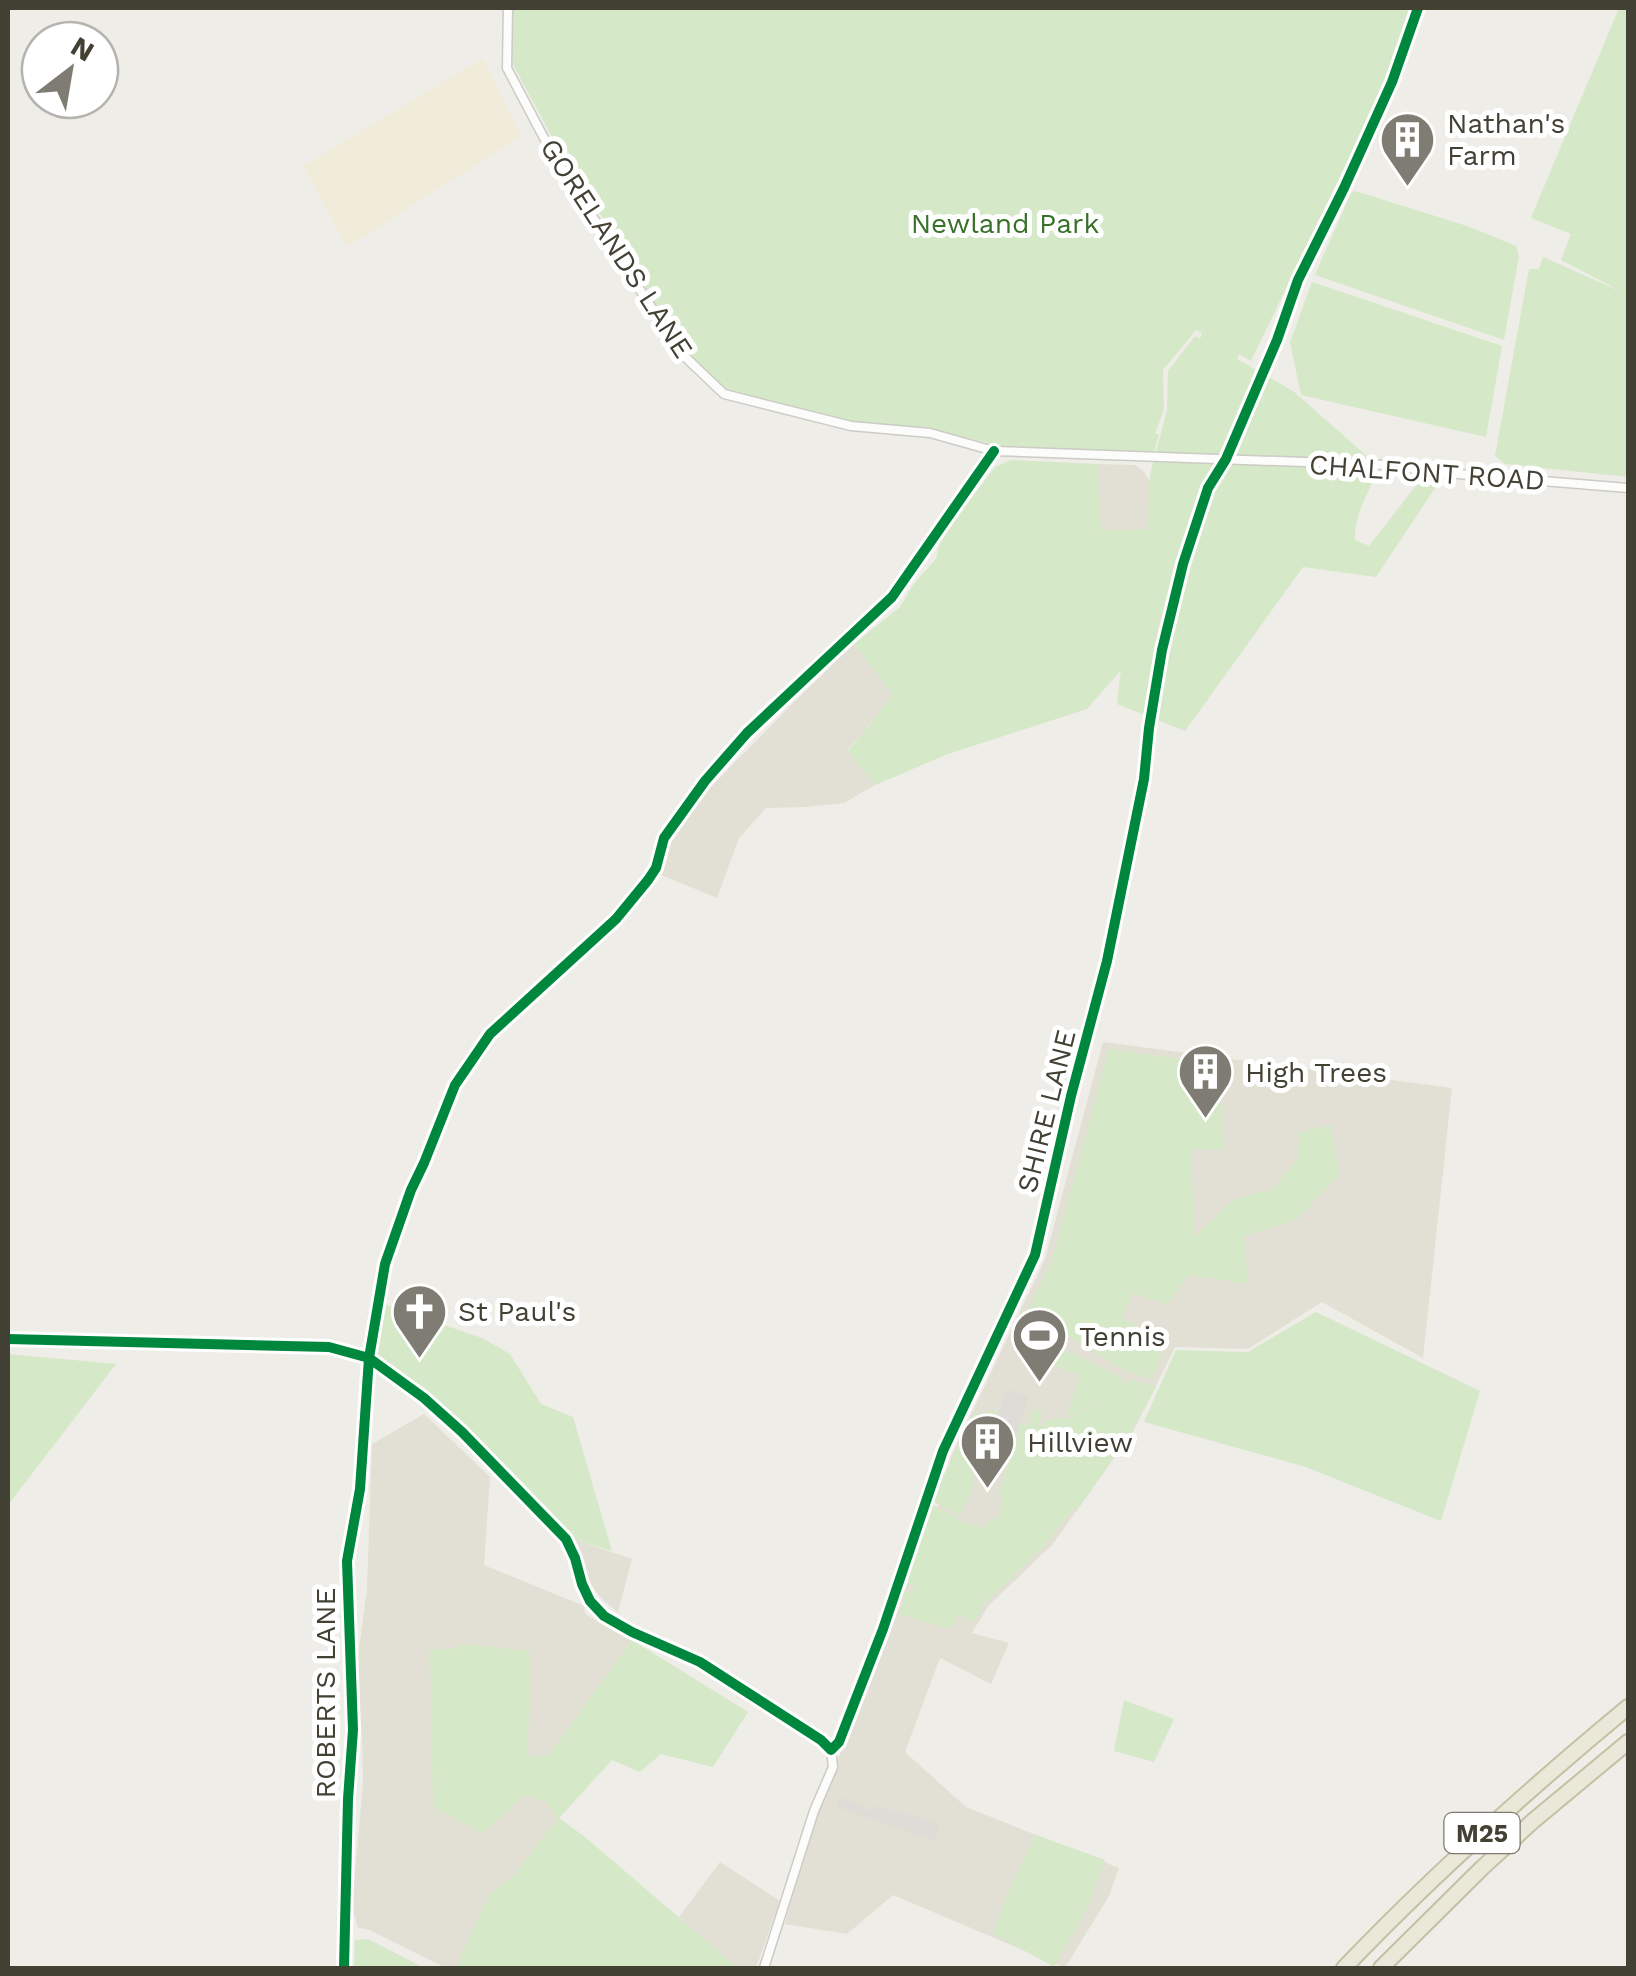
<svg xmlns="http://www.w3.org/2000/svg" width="1636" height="1976" viewBox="0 0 1636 1976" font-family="'Work Sans',sans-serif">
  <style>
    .residential { fill: #e2e0d4 }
    .commercial { fill: #f1ecda }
    .green { fill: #d5e8c7 }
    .parking { fill: #dddcd7 }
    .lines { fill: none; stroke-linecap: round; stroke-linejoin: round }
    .minor-casing { stroke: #cccbc5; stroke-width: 11 }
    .motorway-casing { stroke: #c5bfa3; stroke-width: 18 }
    .minor { stroke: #fcfcfb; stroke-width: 8 }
    .motorway { stroke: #eae8d9; stroke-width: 14 }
    .cycleway-casing { stroke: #fff; stroke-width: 16 }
    .cycleway { stroke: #00873e; stroke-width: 10 }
    .labels { text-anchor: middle; stroke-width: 10; stroke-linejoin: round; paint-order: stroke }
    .shield { fill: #fff; stroke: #7b7971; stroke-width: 2.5 }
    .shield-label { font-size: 25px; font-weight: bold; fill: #434034 }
    .poi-label { font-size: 28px; fill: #434034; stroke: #fff; text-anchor: start }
    .park-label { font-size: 28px; fill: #38712a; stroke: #fff }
    .street-label { font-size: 28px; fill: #434034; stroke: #fff }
  </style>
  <rect width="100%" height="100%" fill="#eeede7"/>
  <path class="residential" d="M1097,464L1135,465L1144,472L1157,493L1160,530H1101Z
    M854,644L893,695L848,750L875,785L844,803L806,807L766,808L739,838L717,898L654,872L663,854L707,791L794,702Z
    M1103,1042L1452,1088L1423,1358L1322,1302L1248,1349L1175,1347L1134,1430L1052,1545L988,1606L972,1633L1009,1643L991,1684L940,1658L905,1752L966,1807L1119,1868L1109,1896L1065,1968L893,1895L847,1934L785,1924L811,1821L854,1722L901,1598L933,1524L951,1457L1045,1259Z
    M424,1414L490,1477L484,1565L584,1606L585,1614L632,1640L549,1755L527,1757L530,1651L525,1795L545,1801L559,1818L515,1874L492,1892L482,1909L456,1968H446L367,1929L358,1928L352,1907L363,1782L362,1737L355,1679L367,1589L372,1444Z
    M570,1538L632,1559L618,1612L603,1600L590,1584Z
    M720,1862L780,1901L756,1968H738L679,1917Z"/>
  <path class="commercial" d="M483,58L521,136L347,247L303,166Z"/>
  <path class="green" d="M504,8H1415L1377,100L1251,361L1239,354L1237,359L1293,391L1369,458L1379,459C1375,488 1353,510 1355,540L1369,546L1418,483L1441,479L1376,577L1303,567L1185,731L1117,704L1121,670L1087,709L948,754L875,785L848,751L893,695L854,644L900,607L913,585L936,559L941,538L995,467L1011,460L1097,464L1101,530H1148L1150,475L1167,410L1168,371L1195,336L1200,339L1202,333L1196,330L1163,370L1164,409L1155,434H1159L1154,452L1000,446L930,428L849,422L725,389L686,351L668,328L641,279L552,137L502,44Z
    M1619,8H1628V477L1505,464L1495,456L1529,269H1539L1543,257L1624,293L1561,260L1571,234L1531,218Z
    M1355,191L1467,226L1516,246L1519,256L1504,340L1315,275L1351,193Z
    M1312,282L1502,346L1486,437L1301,395L1290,342Z
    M1109,1049L1231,1066L1222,1088L1223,1150L1192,1149C1191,1179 1194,1208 1194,1237L1234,1199L1273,1189L1297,1160L1300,1132L1331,1125L1339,1175L1297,1219L1244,1236L1248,1284L1189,1275L1167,1304L1133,1293L1122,1316L1164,1345L1152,1380L1122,1369L1083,1344L1026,1314L1052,1261Z
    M383,1304L482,1338L510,1354L541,1404L573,1417L612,1551L570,1538L481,1451L445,1409L369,1358Z
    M1316,1312L1480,1391L1441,1521L1306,1467L1144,1422L1176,1350L1248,1352Z
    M1050,1342L1124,1379L1122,1386L1130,1380L1156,1387L1126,1440L1076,1512L1074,1508L1042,1548L985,1603L974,1622L958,1614L952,1629L900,1615L905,1592H912L915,1587L908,1584L911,1558L930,1503L963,1522L986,1528L989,1519L1002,1518L999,1515L1002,1498L999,1491L1009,1460C997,1459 986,1460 974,1463L971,1473L974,1474V1486L959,1517L944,1506L931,1501L975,1413L985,1418L990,1410L998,1412L992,1455L1011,1457L1021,1422L1029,1425L1034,1409L1043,1412L1037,1427L1040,1429L1045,1420L1059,1418L1065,1420L1103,1398L1066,1417L1080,1375L1041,1362Z
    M8,1354L116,1364L8,1505Z
    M632,1640L748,1712L713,1767L661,1754L640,1772L612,1760L559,1818L585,1837L738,1968H456L482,1909L492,1892L515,1874L558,1818L545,1801L525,1795L483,1833L433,1807L430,1650L459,1648L461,1644L530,1651L528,1757L549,1755Z
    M1124,1700L1174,1719L1154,1762L1114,1751Z
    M1036,1835L1105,1860L1086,1910L1054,1967L993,1933L1014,1878Z
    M368,1939L424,1968H354L355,1940Z"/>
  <path class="parking" d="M1006,1389L1029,1396L1010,1452H996L999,1412Z
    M841,1797L872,1811L874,1806L939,1823L936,1841L836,1807Z"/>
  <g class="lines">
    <defs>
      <path id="minor" d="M508,8L507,68L554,157L681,353L724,394L851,426L930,433L994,451L1387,465L1446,473L1628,488
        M8,1339L329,1347L369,1358L424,1398L462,1432L566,1539L575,1558L582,1584L590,1601L604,1616L632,1632L700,1662L821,1740L831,1750
        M831,1750L839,1742L883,1629L943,1451L1035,1255L1071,1096L1107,961L1144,779L1149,728L1162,650L1183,564L1208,488L1226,459
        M344,1968L348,1799L353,1730L347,1561L360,1489L369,1358L385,1264L411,1190L424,1163L455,1085L490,1034L616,919L648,880L656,868L664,838L705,781L747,733L892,597L994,451
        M764,1968L814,1811L833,1767L831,1750"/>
      <path id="motorway" d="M1344,1968C1433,1875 1529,1789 1628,1707
        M1381,1968L1482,1868L1533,1821L1628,1742"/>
    </defs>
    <use href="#minor" class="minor-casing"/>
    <use href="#motorway" class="motorway-casing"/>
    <use href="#minor" class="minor"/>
    <use href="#motorway" class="motorway"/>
    <defs>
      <path id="cycleway" d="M8,1339L329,1347L369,1358L424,1398L462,1432L566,1539L575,1558L582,1584L590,1601L604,1616L632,1632L700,1662L821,1740L831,1750L839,1742L883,1629L943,1451L1035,1255L1071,1096L1107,961L1144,779L1149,728L1162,650L1183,564L1208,488L1226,459L1277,340L1298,280L1344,188L1392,82L1418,8
        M344,1968L348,1799L353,1730L347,1561L360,1489L369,1358L385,1264L411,1190L424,1163L455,1085L490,1034L616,919L648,880L656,868L664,838L705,781L747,733L892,597L994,451"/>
    </defs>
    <use href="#cycleway" class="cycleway-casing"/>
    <use href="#cycleway" class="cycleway"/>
  </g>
  <defs>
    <symbol id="building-pin" viewBox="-11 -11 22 30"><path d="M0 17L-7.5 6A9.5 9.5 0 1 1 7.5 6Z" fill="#7f7d73" stroke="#fff"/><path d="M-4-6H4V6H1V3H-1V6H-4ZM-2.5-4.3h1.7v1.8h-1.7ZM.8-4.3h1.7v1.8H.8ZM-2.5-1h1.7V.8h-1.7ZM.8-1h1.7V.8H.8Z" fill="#fff"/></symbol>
    <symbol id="church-pin" viewBox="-11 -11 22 30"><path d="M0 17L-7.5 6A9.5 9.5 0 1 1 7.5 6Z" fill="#7f7d73" stroke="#fff"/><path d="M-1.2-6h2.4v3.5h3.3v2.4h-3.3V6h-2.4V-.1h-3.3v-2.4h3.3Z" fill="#fff"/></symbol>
    <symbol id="stadium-pin" viewBox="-11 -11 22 30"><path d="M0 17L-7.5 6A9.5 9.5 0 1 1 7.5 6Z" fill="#7f7d73" stroke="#fff"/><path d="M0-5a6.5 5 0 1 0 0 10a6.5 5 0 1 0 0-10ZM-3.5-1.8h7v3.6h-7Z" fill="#fff"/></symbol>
  </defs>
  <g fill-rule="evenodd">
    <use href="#building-pin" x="1376" y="108" width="63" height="86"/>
    <use href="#building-pin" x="1174" y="1040" width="63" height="86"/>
    <use href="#church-pin" x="388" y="1280" width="63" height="86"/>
    <use href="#stadium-pin" x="1008" y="1304" width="63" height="86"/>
    <use href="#building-pin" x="956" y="1410" width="63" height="86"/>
  </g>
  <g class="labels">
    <rect class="shield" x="1444.5" y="1813" width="75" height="40" rx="8"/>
    <g class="shield-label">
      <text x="1482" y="1842">M25</text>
    </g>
    <g class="poi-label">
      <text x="1447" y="133">Nathan's<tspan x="1447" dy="32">Farm</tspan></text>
      <text x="1245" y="1082">High Trees</text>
      <text x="458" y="1321">St Paul's</text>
      <text x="1079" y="1346">Tennis</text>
      <text x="1027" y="1452">Hillview</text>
    </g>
    <g class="park-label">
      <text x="1005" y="233">Newland Park</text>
    </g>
    <g class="street-label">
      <text transform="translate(617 248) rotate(57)" y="10">GORELANDS LANE</text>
      <text transform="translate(1427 472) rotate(4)" y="10">CHALFONT ROAD</text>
      <text transform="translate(1046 1111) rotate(-76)" y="10">SHIRE LANE</text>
      <text transform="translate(325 1693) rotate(-90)" y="10">ROBERTS LANE</text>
    </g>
  </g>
  <rect width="1636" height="1976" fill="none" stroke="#434034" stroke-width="20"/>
  <g transform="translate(70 70) rotate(31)"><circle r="48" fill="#ffffff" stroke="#b4b3ae" stroke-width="2.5"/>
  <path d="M0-8L18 38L0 25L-18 38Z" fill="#7f7d73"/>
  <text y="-15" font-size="28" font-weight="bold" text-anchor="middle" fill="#434034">N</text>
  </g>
</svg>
